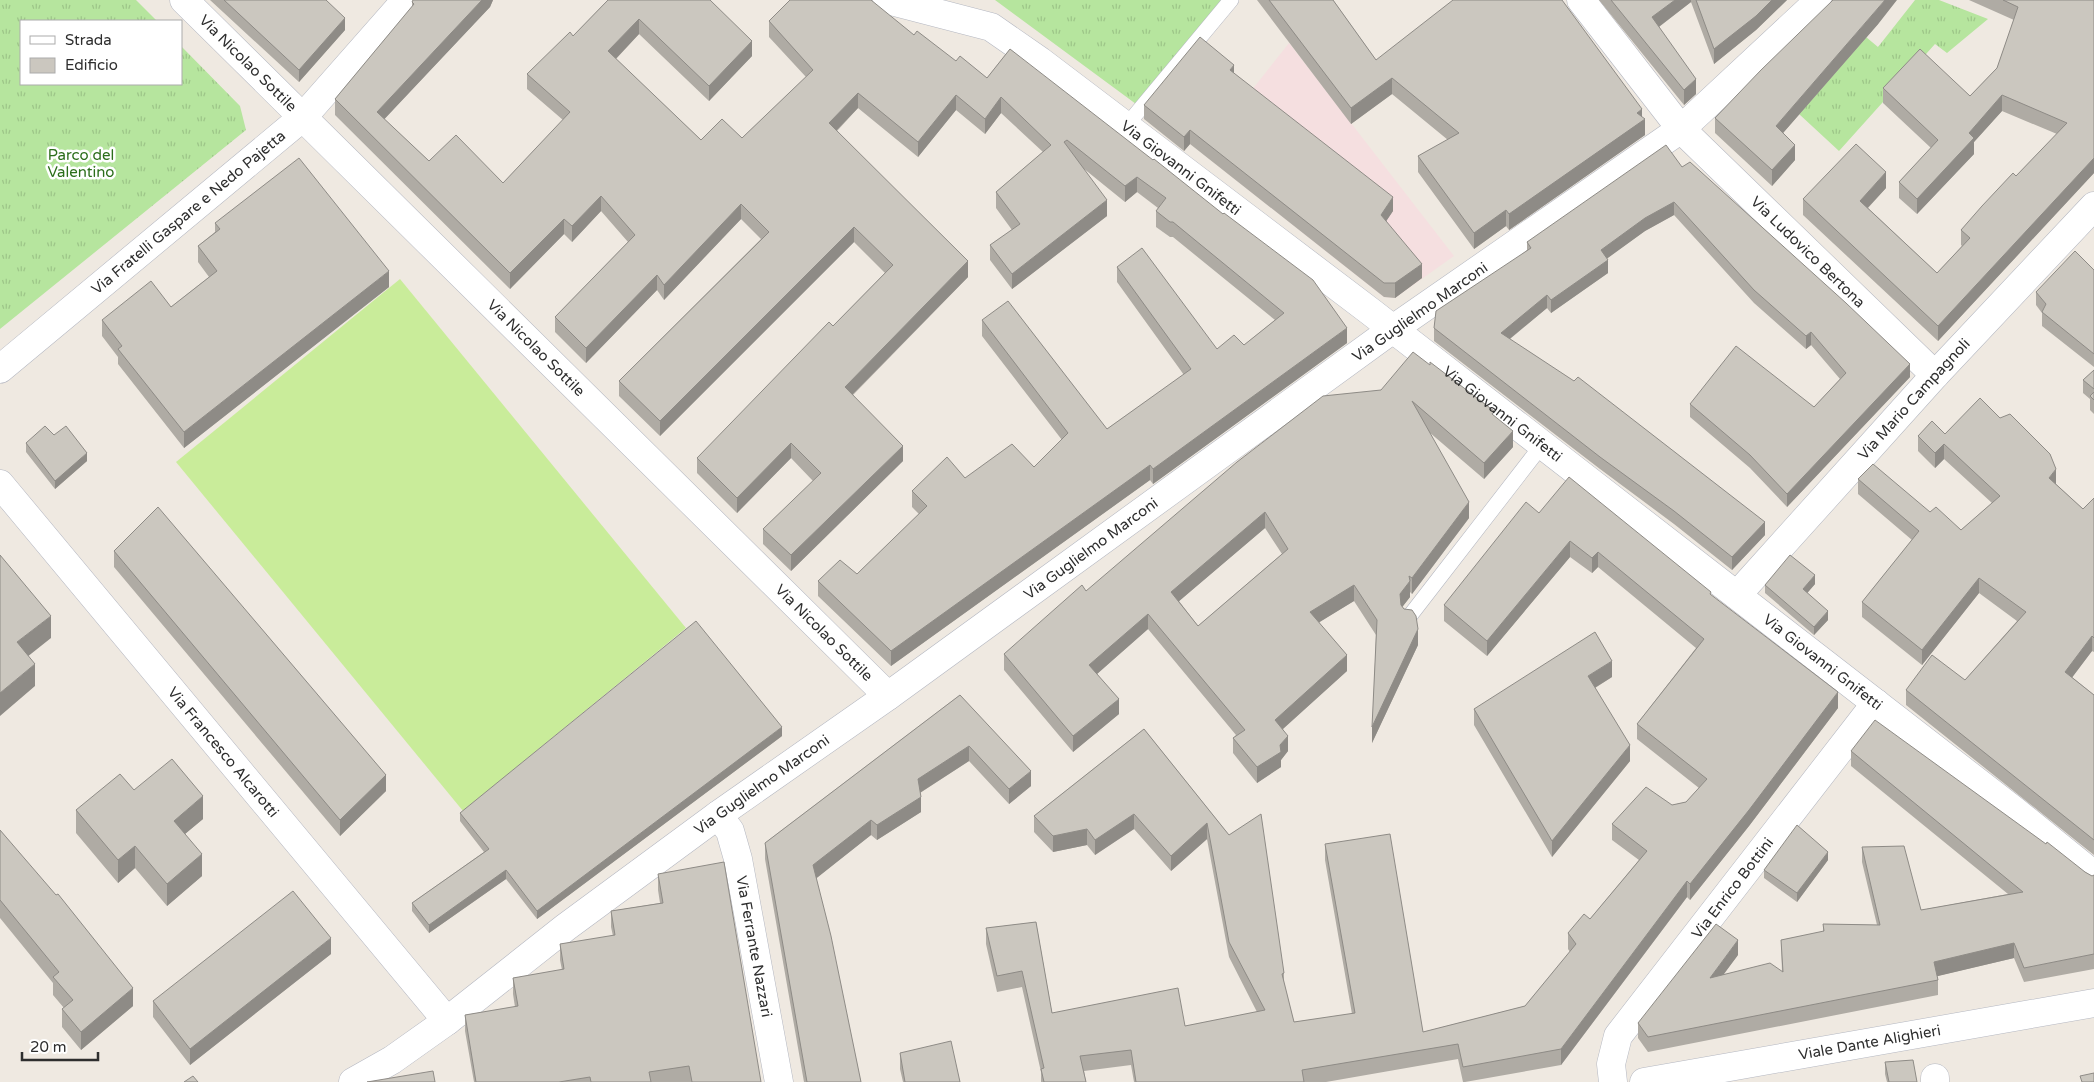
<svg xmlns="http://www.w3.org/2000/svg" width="2094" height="1082" viewBox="0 0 2094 1082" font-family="'Varela Round',sans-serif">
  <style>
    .medical { fill: #f5dfe0 }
    .grass { fill: url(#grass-tufts) }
    .pitch { fill: #c9ec9a }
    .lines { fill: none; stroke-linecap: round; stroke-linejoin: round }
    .lane-casing { stroke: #b4b7c1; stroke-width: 16 }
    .street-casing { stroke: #b4b7c1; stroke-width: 29 }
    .secondary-casing { stroke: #b4b7c1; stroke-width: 29 }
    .lane { stroke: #fff; stroke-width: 15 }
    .street { stroke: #fff; stroke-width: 28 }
    .secondary { stroke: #fff; stroke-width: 28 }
    .wall { fill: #afaba4; fill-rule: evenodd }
    .shaded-wall { fill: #8e8b86 }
    .building { fill: #cbc7bf; stroke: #8e8b86; fill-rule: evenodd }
    .labels { text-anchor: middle; stroke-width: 5; stroke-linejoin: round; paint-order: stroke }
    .street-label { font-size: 15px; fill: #2e2e2e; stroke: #fff }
    .park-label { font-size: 15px; fill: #2c6e1b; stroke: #fff }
  </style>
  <defs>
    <pattern id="grass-tufts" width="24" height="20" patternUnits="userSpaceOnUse" patternTransform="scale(1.25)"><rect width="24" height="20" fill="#b6e59e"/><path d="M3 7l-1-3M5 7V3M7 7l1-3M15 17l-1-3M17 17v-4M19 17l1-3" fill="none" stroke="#9dc588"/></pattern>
  </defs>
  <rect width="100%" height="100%" fill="#efe9e1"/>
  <path class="medical" d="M1289,43L1454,256L1395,298L1384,297L1202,153Z"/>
  <path class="grass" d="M0,0H136L157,21H21V84H181V46L240,106L246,130L0,329Z
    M995,0H1226L1136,104Z
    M1915,0H1939L1988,19L1947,53L1935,44L1839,151L1799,114L1866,37L1878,47Z"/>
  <path class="pitch" d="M400,279L686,628L463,811L176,462Z"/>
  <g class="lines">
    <defs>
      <path id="lane" d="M1126,126L1231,0
        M1409,617L1542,445"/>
      <g id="street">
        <path id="s1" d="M184,0L888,696"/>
        <path id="s2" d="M1581,0L1681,129L1935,375"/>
        <path d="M1393,329L1681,129L1811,8L1817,0"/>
        <path id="s3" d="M0,369L303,117L406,0"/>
        <path id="s4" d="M0,484L447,1021"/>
        <path id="s5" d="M1737,595L1935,375L2094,206"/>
        <path id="s6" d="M718,815L730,831L738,859L779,1082"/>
        <path d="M1935,1078V1082"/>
        <path id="s7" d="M1613,1082L1611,1064L1618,1036L1876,703"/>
      </g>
      <g id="secondary">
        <path id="s8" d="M887,0L991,27L1040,61L1371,312L2015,811L2094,875"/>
        <path id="s9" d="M353,1082L392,1060L447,1021L566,927L718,815L888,696L1393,329"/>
        <path id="s10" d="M1644,1082L2094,1003"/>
      </g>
    </defs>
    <use href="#lane" class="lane-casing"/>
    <use href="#street" class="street-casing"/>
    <use href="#secondary" class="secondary-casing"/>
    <use href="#lane" class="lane"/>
    <use href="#street" class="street"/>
    <use href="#secondary" class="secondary"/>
  </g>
  <path class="wall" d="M210,0H326L345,30L299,82Z
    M413,0H493L490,7L384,119L429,161L503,183L563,120L527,89V74L573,36L608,0L752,56L709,101L639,34L616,59L701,140L742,138L806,77L769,37V21L914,35L956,61L987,78L1010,49L1347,343L1153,484L1150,480L891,666L818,596V581L857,574L919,514L912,507V491L965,478L1034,467L1062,440L982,336V320L1107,429L1184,375L1117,282V267L1217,349L1244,345L1275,320L1173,237H1170L1156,227V211L1158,208L1137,192L1125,202L1083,168L1107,216L1012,289L990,260V245L1012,230L996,208V192L1043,152L1001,113L985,134L956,110L918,157L858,108L837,131L968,277L853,395L903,461L791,571L763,544V529L813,481L791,458L737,513L697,473V458L833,326L885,273L854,242L660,436L619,396V381L761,239L741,219L664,300L657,290L586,363L555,332V317L628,242L601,211L572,242L564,234L510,289L335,115V99L412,7V2Z
    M1257,0H1333L1376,60L1642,117L1645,135L1509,230L1506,226L1474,249L1418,172V156L1448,140L1392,94L1351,124Z
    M1599,0H1787L1756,30L1714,64L1691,2L1659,27L1696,94L1684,105Z
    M1969,0H2094V173L1938,341L1803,215V199L1886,188L1868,208L1937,273L1962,246L1961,245V230L2016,176L2057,134L2002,111L1974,142V154L1917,214L1899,198V182L1931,148L1883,103V88L1970,96L1997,68L2014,20Z
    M1879,23L1783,133L1795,160L1772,186L1715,133V118Z
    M1234,74L1393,211L1386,221L1422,278L1395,298L1384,297L1190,144L1184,151L1144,119V105Z
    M1682,167L1910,377L1787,507L1750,468L1690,417V404L1814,407L1840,379L1811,345L1806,349L1754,303L1674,215L1645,231L1607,258L1608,273L1551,313L1547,308L1510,339L1765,535L1732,570L1674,524L1600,469L1434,341V328L1527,250V242Z
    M215,223L389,287L184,448L118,364V357L102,336V320L171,307L209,277L198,262V246L215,232Z
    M2094,270V367L2042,326V313L2036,305V292Z
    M2094,370V414L2090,410V399L2083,393V380Z
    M1381,390L1494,416L1513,447L1484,479L1429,432L1469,518L1412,594L1410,592V597L1402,607L1418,645L1372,743L1376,635L1354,601L1319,622L1347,671L1283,729L1288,751L1281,760V767L1257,783L1233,753V738L1236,735L1148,629L1097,674L1119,714L1073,752L1004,670V654L1086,591ZM1265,528L1282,554L1198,626L1179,601Z
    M1945,434L2056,484L2083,509L2094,498V652L2092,651L2072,677L2094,695V855L1906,705V690L1965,680L2017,621L1979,593L1922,665L1862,617V602L1912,540L1858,494V479L1930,512L1961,530L1992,503L1944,459L1935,468L1918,451V436Z
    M54,435L87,461L55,489L26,452V443Z
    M1539,513L1711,595L1838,708L1749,826L1690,900L1687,897L1561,1065L1465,1082H1463L1458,1059L1326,1082H1134L1131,1065L1084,1071L1086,1082H1041V1072L1022,987L997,992L986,944V928L1036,922L1052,1013L1185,1026L1257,1012L1229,957L1207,839L1171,871L1134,829L1095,855L1087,845L1053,852L1034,832V816L1144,729L1229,835L1284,973V984L1294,1022L1352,1014L1325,860V844L1423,1032L1525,1006L1570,952L1568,949V933L1590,919L1639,860L1612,840V824L1672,805L1686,802L1699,788L1637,739V724L1696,648L1598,567L1592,573L1570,557L1487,656L1444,621V605Z
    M114,551L386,791L340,836L114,567Z
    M1815,584L1807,593L1828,620L1814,635L1765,593V585Z
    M1612,677L1595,688L1630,761L1552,857L1474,725V709Z
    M960,695L1031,786L1009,804L969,761L920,793L921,812L877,840L871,835L816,878L861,1082H804L765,859V843Z
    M782,736L537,919L506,879L429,933L412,911V903L484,852L460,821V813Z
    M1851,751L2085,872L2092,876L2094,875V969L2024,982L2014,958L1937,976L1938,980V995L1648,1052L1638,1038V1023L1738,955L1723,974L1782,972L1781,940L1823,932V924L1877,925L1862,862V847L1921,910L2008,894L1851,766Z
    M134,790L203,819L185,834L202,876L167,906L135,868L118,883L76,833V810Z
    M0,830L133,1006L81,1050L62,1027V1009L64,1008L53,995V983L0,918Z
    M1828,860L1797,902L1764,878V870Z
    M658,874L761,1082H474L465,1031V1015L515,1007L513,994V978L562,970L560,960V944L613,936L611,927V911L660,903L658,890Z
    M331,954L190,1065L153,1017V1001Z
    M900,1053L960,1082H903L900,1069Z
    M1885,1062L1917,1082H1887L1885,1074Z"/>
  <path class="shaded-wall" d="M482,0H493L490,7L377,127V112Z
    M1675,0H1691V2L1652,32V17Z
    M1772,0H1787L1756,30L1714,64V49Z
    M1885,0H1897L1879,23L1776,141V126Z
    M345,18V30L299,82V70Z
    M639,19V34L608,67V51Z
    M752,41V56L709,101V86Z
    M1234,65V79L1230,70Z
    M1392,78V94L1351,124V108Z
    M1696,79V94L1684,105V90Z
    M858,93V108L829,138V123Z
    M956,95V110L918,157V142Z
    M2002,95V111L1974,142V154L1917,214V199L1969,133Z
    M1001,97V113L985,134V119Z
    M1642,109V121L1645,119V135L1509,230V214Z
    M1190,130V144L1184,151V137Z
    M1795,145V160L1772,186V170Z
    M2094,158V173L1938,341V326Z
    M1886,172V188L1860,216V201Z
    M1137,177V192L1125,202V186Z
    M601,196V211L572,242V226Z
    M1393,197V211L1381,229V215Z
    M1107,200V216L1012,289V274Z
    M1674,202V215L1645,231L1601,263V250L1645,218Z
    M741,204V219L664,300V285Z
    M1506,210V226L1474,249V233Z
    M564,219V234L510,289V273Z
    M854,227V242L660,436V421Z
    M1608,260V273L1551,313V300Z
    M968,261V277L845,402V387Z
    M1422,264V278L1395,298V283Z
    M389,271V287L184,448V432Z
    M657,275V290L586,363V348Z
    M1547,295V308L1501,346V333Z
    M1347,328V343L1153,484V469Z
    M1811,332V345L1806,349V336Z
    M1910,364V377L1787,507V494Z
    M1513,431V447L1484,479V463Z
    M791,443V458L737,513V498Z
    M1944,444V459L1935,468V453Z
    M903,446V461L791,571V555Z
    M87,453V461L55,489V481Z
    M1150,465V480L891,666V651Z
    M2056,469V484L2049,493V478Z
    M1469,502V518L1412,594V578Z
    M1265,512V528L1171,608V592Z
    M1765,522V535L1732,570V557Z
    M1570,541V557L1487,656V641Z
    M1598,552V567L1592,573V558Z
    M1815,575V584L1803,598V589Z
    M1979,578V593L1922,665V650Z
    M1410,581V597L1400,610V594Z
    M1354,585V601L1310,628V612Z
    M1828,611V620L1814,635V627Z
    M1148,614V629L1089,681V665Z
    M51,616V638L17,665V642Z
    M1418,629V645L1372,743V727Z
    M2092,636V651L2065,687V672Z
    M1347,655V671L1275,736V720Z
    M1612,661V677L1588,692V676Z
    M35,664V686L0,716V693Z
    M1838,692V708L1749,826L1690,900V884Z
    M1119,699V714L1073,752V736Z
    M782,727V736L537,919V911Z
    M1288,736V751L1281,760V767L1257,783V767L1280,745Z
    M1630,745V761L1552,857V841Z
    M969,746V761L918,794V779Z
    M1031,771V786L1009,804V789Z
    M386,775V791L340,836V820Z
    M203,796V819L174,843V821Z
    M921,797V812L877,840V825Z
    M1134,814V829L1095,855V840Z
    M871,820V835L813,881V865Z
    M1207,823V839L1171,871V856Z
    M1087,829V845L1053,852V836Z
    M135,846V868L118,883V860Z
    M1828,852V860L1797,902V893Z
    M202,854V876L167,906V884Z
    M506,870V879L429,933V925Z
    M1687,881V897L1561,1065V1049Z
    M331,938V954L190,1065V1049Z
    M1738,940V955L1710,993V978Z
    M2014,943V958L1934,977V962Z
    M133,988V1006L81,1050V1032Z"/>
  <path class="building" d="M224,0H326L345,18L299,70Z
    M413,0H482L377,112L429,161L456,135L503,183L570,112L527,74L570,32L573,36L608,0H710L752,41L709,86L639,19L608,51L701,140L722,119L742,138L813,70L769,21L790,0H871L914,35L917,31L956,61L960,56L987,78L1010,49L1153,160L1154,159L1223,214L1224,213L1313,280L1347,328L1153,469L1150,465L891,651L818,581L840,560L857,574L927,506L912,491L947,457L965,478L1012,444L1034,467L1068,433L982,320L1008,301L1107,429L1191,369L1117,267L1142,248L1217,349L1234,335L1244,345L1284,313L1173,222H1170L1156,211L1166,198L1137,177L1125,186L1067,140L1064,142L1107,200L1012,274L990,245L1020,224L996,192L1051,145L1001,97L985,119L956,95L918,142L858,93L829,123L968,261L845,387L903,446L791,555L763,529L821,473L791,443L737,498L697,458L829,322L833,326L893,265L854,227L660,421L619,381L769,232L741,204L664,285L657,275L586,348L555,317L635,235L601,196L572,226L564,219L510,273L335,99L414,4L412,2Z
    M1269,0H1333L1376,60L1453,0H1562L1642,109L1637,113L1645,119L1509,214L1506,210L1474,233L1418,156L1459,133L1392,78L1351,108Z
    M1611,0H1675L1652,17L1696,79L1684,90Z
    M1696,0H1772L1756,16L1714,49Z
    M1833,0H1885L1776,126L1795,145L1772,170L1715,118L1761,70Z
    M2003,0H2094V158L1938,326L1803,199L1856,144L1886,172L1860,201L1937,273L1970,238L1961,230L1982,206L2013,173L2016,176L2067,123L2002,95L1969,133L1974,138L1917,199L1899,182L1938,140L1883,88L1920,49L1970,96L1997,68L2018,7Z
    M1200,37L1234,65L1230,70L1393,197L1381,215L1422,264L1395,283H1384L1190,130L1184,137L1144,105Z
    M1666,145L1682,167L1690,162L1846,303L1910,364L1787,494L1750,455L1690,404L1736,346L1814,407L1846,373L1811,332L1806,336L1754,290L1674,202L1645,218L1601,250L1608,260L1551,300L1547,295L1501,333L1574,381L1578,377L1765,522L1732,557L1674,511L1600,457L1434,328L1436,311L1531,248L1527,242Z
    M299,158L389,271L184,432L118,349L122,346L102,320L151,281L171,307L217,271L198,246L220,229L215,223Z
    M2075,251L2094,270V354L2042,312L2046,304L2036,292Z
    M1413,352L1430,365V362L1494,411L1492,414L1513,431L1484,463L1412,401L1469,502L1412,578L1409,576L1410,581L1400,594L1401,605L1404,609L1412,610L1416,616L1418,629L1372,727L1377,620L1354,585L1310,612L1347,655L1275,720L1288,736L1280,745L1281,752L1257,767L1233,738L1245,730L1148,614L1089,665L1119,699L1073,736L1004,654L1082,585L1086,591L1237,462L1323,396L1381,390ZM1265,512L1288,549L1198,626L1171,592Z
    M2094,370V389L2083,380Z
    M2094,392V400L2090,396Z
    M1980,398L2000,418L2010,414L2050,454L2056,469L2049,478L2083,509L2094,498V638L2092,636L2065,672L2094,695V840L1906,690L1932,655L1965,680L2026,612L1979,578L1922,650L1862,602L1919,531L1858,479L1873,464L1930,512L1936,507L1961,530L2000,496L1944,444L1935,453L1918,436L1932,421L1945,434Z
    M45,426L54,435L66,426L87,453L55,481L26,443Z
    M1569,477L1711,592L1710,594L1838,692L1749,810L1690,884L1687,881L1561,1049L1463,1067L1458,1044L1302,1070L1304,1082H1136L1131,1050L1080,1056L1086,1082H1044L1041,1069L1044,1068L1022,971L997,976L986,928L1036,922L1052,1013L1178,988L1185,1026L1265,1010L1229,942L1207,823L1171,856L1134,814L1095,840L1087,829L1053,836L1034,816L1144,729L1229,835L1261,814L1284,973L1282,974L1294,1022L1355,1013L1325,844L1390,834L1423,1032L1525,1006L1576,944L1568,933L1584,914L1590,919L1647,851L1612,824L1646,787L1672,805L1686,802L1707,779L1637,724L1704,639L1598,552L1592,558L1570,541L1487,641L1444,605L1526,502L1539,513Z
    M158,507L386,775L340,820L114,551Z
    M0,555L51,616L17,642L35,664L0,693Z
    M1790,555L1815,575L1803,589L1828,611L1814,627L1765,585Z
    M696,621L782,727L537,911L506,870L429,925L412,903L489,849L460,813Z
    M1595,632L1612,661L1588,676L1630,745L1552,841L1474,709Z
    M960,695L1031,771L1009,789L969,746L918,779L921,797L877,825L871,820L813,865L831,936L861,1082H807L765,843Z
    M1875,720L2046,844L2047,842L2085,872L2092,876L2094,875V954L2024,968L2014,943L1934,962L1938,980L1648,1037L1638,1023L1716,924L1738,940L1710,978L1770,963L1783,972L1781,940L1824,931L1823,924L1880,925L1862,847L1904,846L1921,910L2023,892L1851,751Z
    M172,759L203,796L174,821L202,854L167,884L135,846L118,860L76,810L120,774L134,790Z
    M1797,825L1828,852L1797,893L1764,870Z
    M0,830L56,895L58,894L133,988L81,1032L62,1009L73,1000L53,977L59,972L0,900Z
    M724,862L761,1082H692L689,1066L649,1072L651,1082H591L590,1077L559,1082H476L465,1015L518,1006L513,978L564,969L560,944L615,935L611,911L663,903L658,874Z
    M293,891L331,938L190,1049L153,1001Z
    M951,1041L960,1082H905L900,1053Z
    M1913,1060L1917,1082H1889L1885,1062Z
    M433,1071L435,1082H367Z
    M2094,1073V1082H2082L2080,1076Z
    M193,1076L198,1082H184Z"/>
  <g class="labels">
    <g class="street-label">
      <text dy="5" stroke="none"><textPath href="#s1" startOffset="90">Via Nicolao Sottile</textPath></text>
      <text dy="5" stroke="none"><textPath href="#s8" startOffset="344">Via Giovanni Gnifetti</textPath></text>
      <text dy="5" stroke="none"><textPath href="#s3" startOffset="245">Via Fratelli Gaspare e Nedo Pajetta</textPath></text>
      <text dy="5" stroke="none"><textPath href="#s2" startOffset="340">Via Ludovico Bertona</textPath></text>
      <text transform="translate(1420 312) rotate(-35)" y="5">Via Guglielmo Marconi</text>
      <text dy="5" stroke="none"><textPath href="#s1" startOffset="495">Via Nicolao Sottile</textPath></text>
      <text dy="5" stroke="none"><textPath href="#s5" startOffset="264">Via Mario Campagnoli</textPath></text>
      <text dy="5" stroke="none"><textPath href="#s8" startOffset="749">Via Giovanni Gnifetti</textPath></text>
      <text dy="5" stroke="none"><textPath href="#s9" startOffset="911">Via Guglielmo Marconi</textPath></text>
      <text dy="5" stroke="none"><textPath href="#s1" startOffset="900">Via Nicolao Sottile</textPath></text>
      <text dy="5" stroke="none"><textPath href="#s8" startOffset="1154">Via Giovanni Gnifetti</textPath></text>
      <text dy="5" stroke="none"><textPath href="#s4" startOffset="349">Via Francesco Alcarotti</textPath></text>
      <text dy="5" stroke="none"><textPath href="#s9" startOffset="506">Via Guglielmo Marconi</textPath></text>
      <text dy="5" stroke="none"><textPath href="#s7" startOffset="234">Via Enrico Bottini</textPath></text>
      <text dy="5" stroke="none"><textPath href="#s6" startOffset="138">Via Ferrante Nazzari</textPath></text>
      <text dy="5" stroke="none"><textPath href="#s10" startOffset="229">Viale Dante Alighieri</textPath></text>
    </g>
    <g class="park-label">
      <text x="81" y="160">Parco del<tspan x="81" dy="17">Valentino</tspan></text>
    </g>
  </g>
  <rect x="20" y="20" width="162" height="65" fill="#ffffff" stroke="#ababab"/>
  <rect x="30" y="36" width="25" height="8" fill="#ffffff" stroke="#ababab"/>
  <text x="65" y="45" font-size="15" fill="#2e2e2e">Strada</text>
  <rect x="30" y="58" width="25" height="15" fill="#cbc7bf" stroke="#ababab"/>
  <text x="65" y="70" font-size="15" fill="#2e2e2e">Edificio</text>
  <path d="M22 1052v8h76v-8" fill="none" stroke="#2e2e2e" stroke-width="2.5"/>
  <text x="30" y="1052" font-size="15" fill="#2e2e2e" stroke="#ffffff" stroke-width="4" paint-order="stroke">20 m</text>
</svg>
